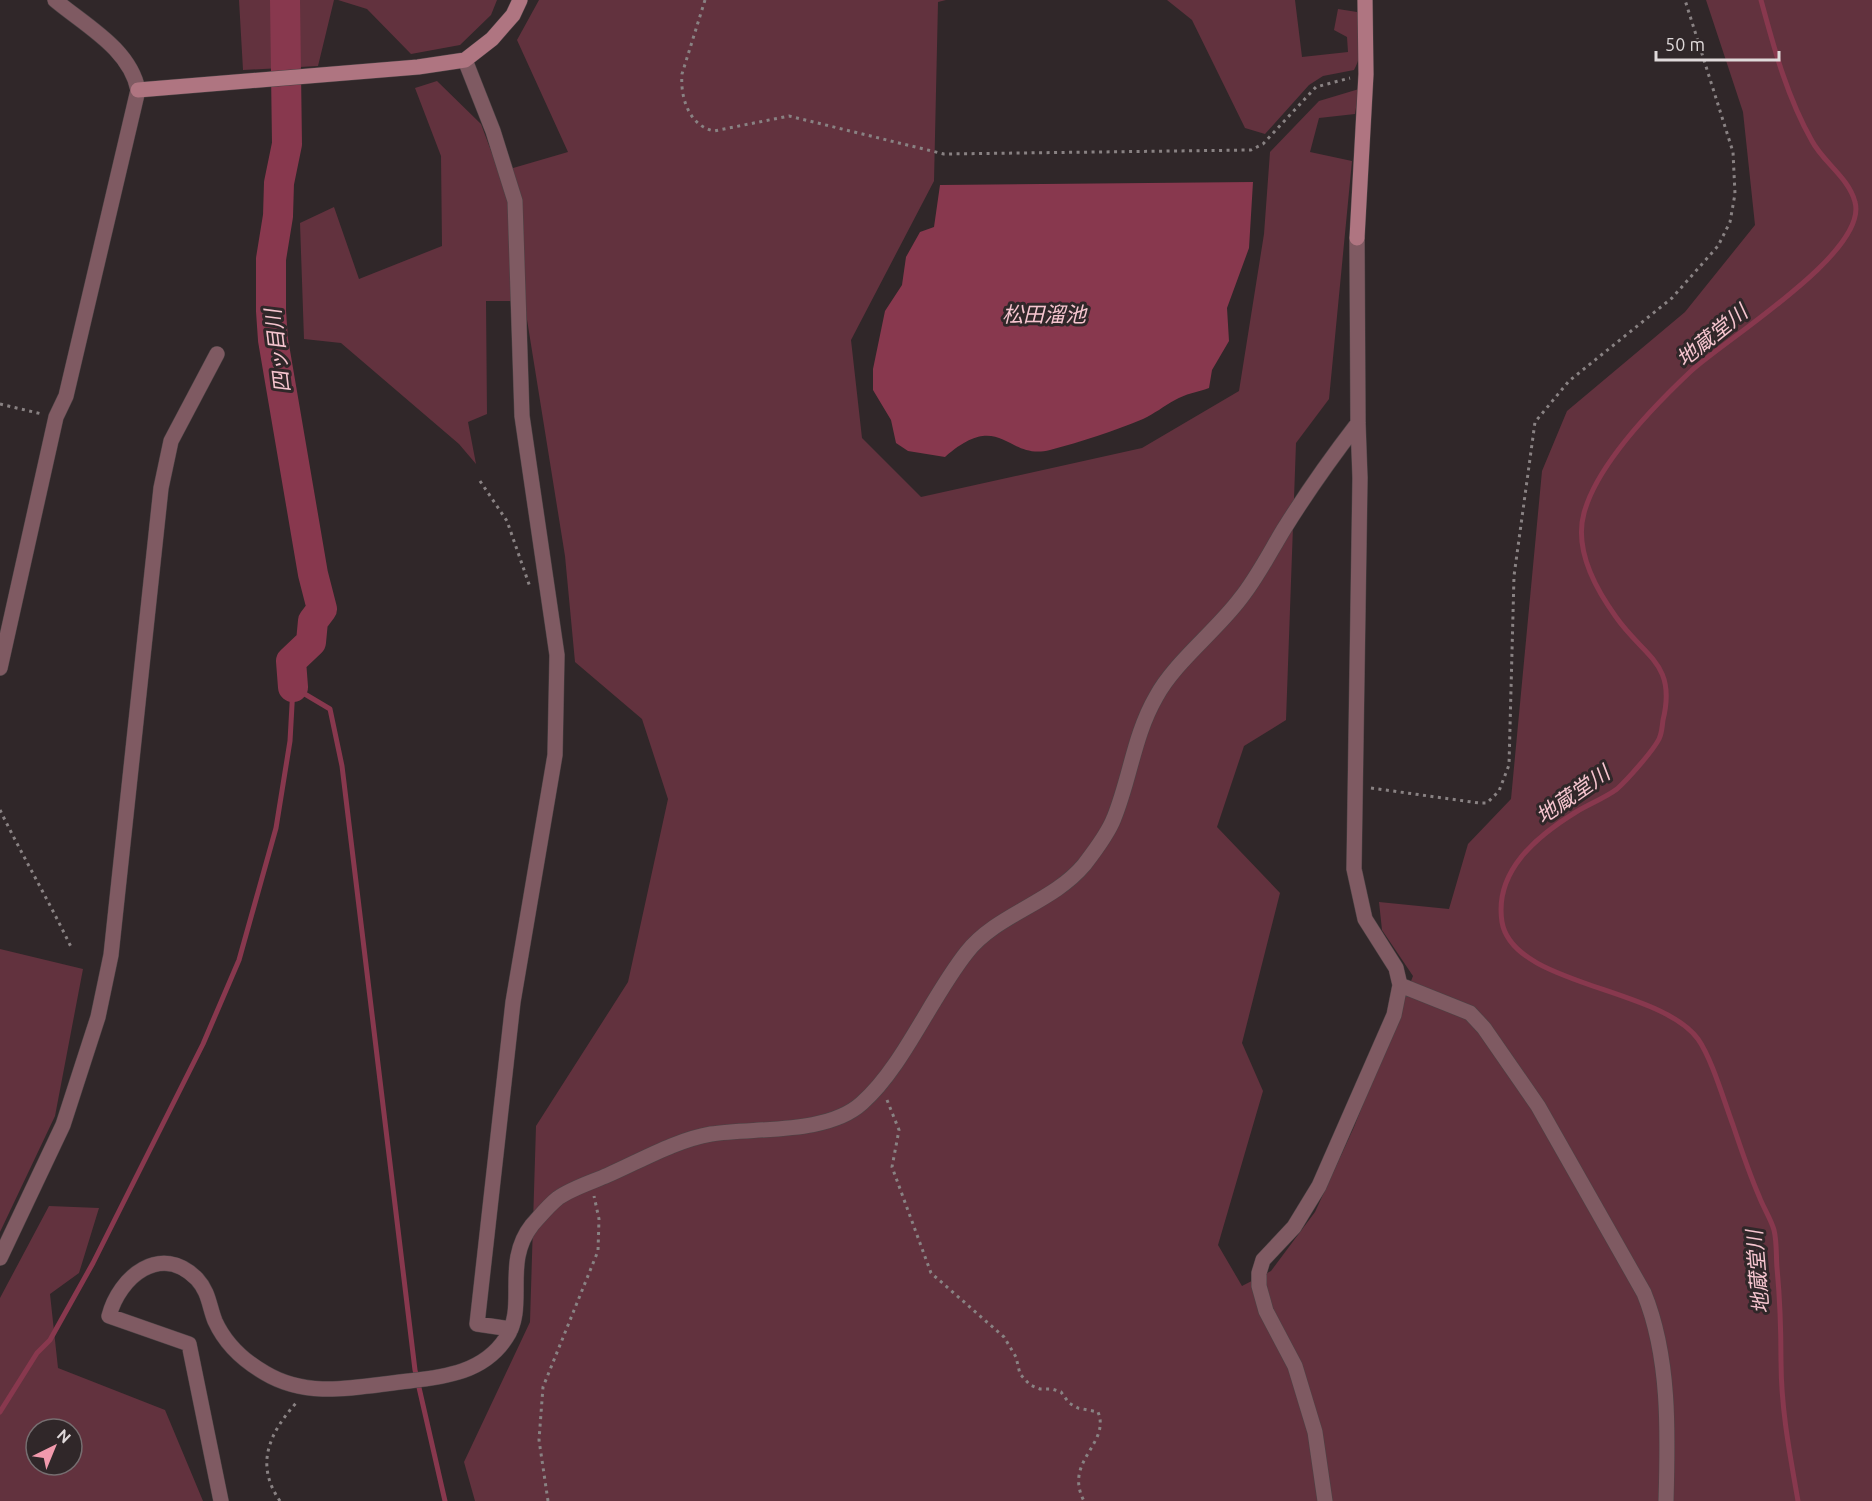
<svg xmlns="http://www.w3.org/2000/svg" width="1872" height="1501" viewBox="0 0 1872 1501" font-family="Ubuntu,'Noto Sans JP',sans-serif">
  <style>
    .green { fill: #62323e; fill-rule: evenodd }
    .water { fill: #88384e }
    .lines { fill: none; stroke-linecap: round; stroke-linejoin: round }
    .stream { stroke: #88384e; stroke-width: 5 }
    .river { stroke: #88384e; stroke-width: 30 }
    .street-casing { stroke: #4c4345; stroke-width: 16 }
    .secondary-casing { stroke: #4c4345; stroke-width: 16 }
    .path { stroke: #898283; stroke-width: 3; stroke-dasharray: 3 4.5; stroke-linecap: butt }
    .street { stroke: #7f5a62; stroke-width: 15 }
    .secondary { stroke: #af7581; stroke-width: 15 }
    .labels { text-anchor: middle; stroke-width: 6; stroke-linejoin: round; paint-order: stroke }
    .water-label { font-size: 21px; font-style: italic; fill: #f6c5cf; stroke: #302729 }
  </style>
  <rect width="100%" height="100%" fill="#302729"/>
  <path class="green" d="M239,0H334L318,66L243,70Z
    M338,0H497L491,15L460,45L411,54L367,9Z
    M539,0H946L938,2L934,181L851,340L862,438L921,497L1142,448L1239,391L1264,234L1270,152L1319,101L1359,89L1355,114L1319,118L1310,152L1352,161L1329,399L1296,443L1286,720L1244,746L1217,827L1280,893L1242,1043L1263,1091L1218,1245L1242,1286L1271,1271L1315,1212L1354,1127L1413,976L1382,930L1379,902L1449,909L1468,844L1511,799L1542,471L1567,411L1685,312L1755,225L1743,112L1706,0H1872V1501H475L464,1462L530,1322L536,1126L628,982L668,799L642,719L575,662L565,556L524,301H486L487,414L468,422L476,464L459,444L341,343L304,339L300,223L334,207L359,279L442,246L441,156L415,88L437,81L481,124L499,172L568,152L517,40Z
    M1167,0H1295L1302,57L1348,52L1347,37L1334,30L1338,9L1357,12C1364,29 1363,54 1354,70L1323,76L1309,85L1265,134L1245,128L1192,20Z
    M0,949L83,969L55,1116L0,1232Z
    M49,1206L99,1208L79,1273L50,1294L58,1368L165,1410L203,1501H0V1298ZM36,1429H72V1465H36Z"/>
  <path class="water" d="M1253,182L1249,248L1227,308L1229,341L1212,370L1209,388C1198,392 1185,394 1175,400C1164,406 1154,414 1143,419C1114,431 1081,442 1050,450C1006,461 1001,408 945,457L908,451L896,443L891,420L873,390V369L885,311L902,285L906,257L920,232L934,227L940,185Z"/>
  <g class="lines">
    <path class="stream" d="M1761,0C1774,48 1787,97 1812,141C1823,162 1849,178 1855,202C1869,252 1724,340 1690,372C1654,406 1597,465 1584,513C1574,549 1595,588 1616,617C1644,657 1677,663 1663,720C1662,727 1662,733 1659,739C1653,751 1627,780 1617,789C1605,798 1589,804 1576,812C1537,836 1494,871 1502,922C1513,986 1660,987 1698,1039C1712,1059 1724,1101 1733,1125C1741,1149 1749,1173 1759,1196C1763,1207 1771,1219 1774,1230C1777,1242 1776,1256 1777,1268C1780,1299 1781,1330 1781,1361C1781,1409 1790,1455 1798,1501
      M0,1412L37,1353L50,1340L93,1263L203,1044L239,960L276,828L290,741L293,687L330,709L342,766L415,1370L445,1501"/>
    <path class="river" d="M285,0L287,144L279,183L278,216L271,259V311L273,340L313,574L322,609L313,621L311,642L291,661L293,687"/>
    <defs>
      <path id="street" d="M465,60L493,131L515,201L522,416L557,655L555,755L513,1002L477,1324L511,1329
        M0,668L56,417L66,396L138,90C130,49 86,26 55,0
        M1400,985L1470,1013L1484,1028L1538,1106L1644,1293C1670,1357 1668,1433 1666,1501
        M0,1258L63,1125L98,1017L111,955L161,488L171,441L217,354
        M221,1501L189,1344L109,1316C119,1277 161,1242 197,1279C209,1292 209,1306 215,1321C225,1343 244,1361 265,1373C310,1400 360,1386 409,1381C445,1377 484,1372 506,1338C528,1306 502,1263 532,1225C540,1216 549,1205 558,1198C572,1188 592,1182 608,1175C640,1161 676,1140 711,1134C755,1127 827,1135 862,1103C903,1067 931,997 967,952C997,914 1052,903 1084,865C1094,852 1108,834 1114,818C1130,779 1134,735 1156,697C1174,663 1216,631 1240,599C1257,578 1270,552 1284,529C1307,492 1331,458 1358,423
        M1325,1501L1315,1432L1295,1366L1266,1311L1259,1286V1273L1263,1260L1294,1227L1319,1186L1394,1015L1400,985L1396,968L1365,919L1354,869L1360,478L1358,423L1357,238"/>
      <path id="secondary" d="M138,90L418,67L465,60L492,39L513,15L520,0
        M1357,238L1366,74L1365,0"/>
    </defs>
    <use href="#street" class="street-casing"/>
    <use href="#secondary" class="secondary-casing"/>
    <path class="path" d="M705,0L682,74C680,97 689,126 714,131L789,116L944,154L1251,150L1263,144L1316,87L1350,78
      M0,404L42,414
      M480,481L507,521L530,587
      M1371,788L1479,803H1487L1499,791L1509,765L1514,576L1535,422L1569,381L1672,298L1718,246L1730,222L1735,194L1733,152L1685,0
      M0,810C23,857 49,901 72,949
      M887,1100L899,1130L892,1167L931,1273L1004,1337L1016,1357L1020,1374L1030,1385L1040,1389H1052L1061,1392L1069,1403L1078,1408L1098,1412C1111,1444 1063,1461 1084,1501
      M280,1501C254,1464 270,1432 297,1402
      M548,1501L539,1440L543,1387L598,1251L599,1219L594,1196"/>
    <use href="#street" class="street"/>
    <use href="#secondary" class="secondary"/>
  </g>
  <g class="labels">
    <g class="water-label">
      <text x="1044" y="322">松田溜池</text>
      <text transform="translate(1712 336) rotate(-39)" y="7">地蔵堂川</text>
      <text transform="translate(278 351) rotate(-97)" y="7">四ッ目川</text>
      <text transform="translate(1573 795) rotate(-35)" y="7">地蔵堂川</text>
      <text transform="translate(1758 1272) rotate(-95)" y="7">地蔵堂川</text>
    </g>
  </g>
  <g transform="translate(54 1447) rotate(43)"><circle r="28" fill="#302729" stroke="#766e70" stroke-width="1.5"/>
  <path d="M0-4.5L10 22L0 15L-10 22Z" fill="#f29aad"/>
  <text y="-9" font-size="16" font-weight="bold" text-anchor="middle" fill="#dfd9da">N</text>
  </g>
  <path d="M1656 51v9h123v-9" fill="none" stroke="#dfd9da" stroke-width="3"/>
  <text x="1665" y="51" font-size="18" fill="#dfd9da" stroke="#302729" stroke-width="4.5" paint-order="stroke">50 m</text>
</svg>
